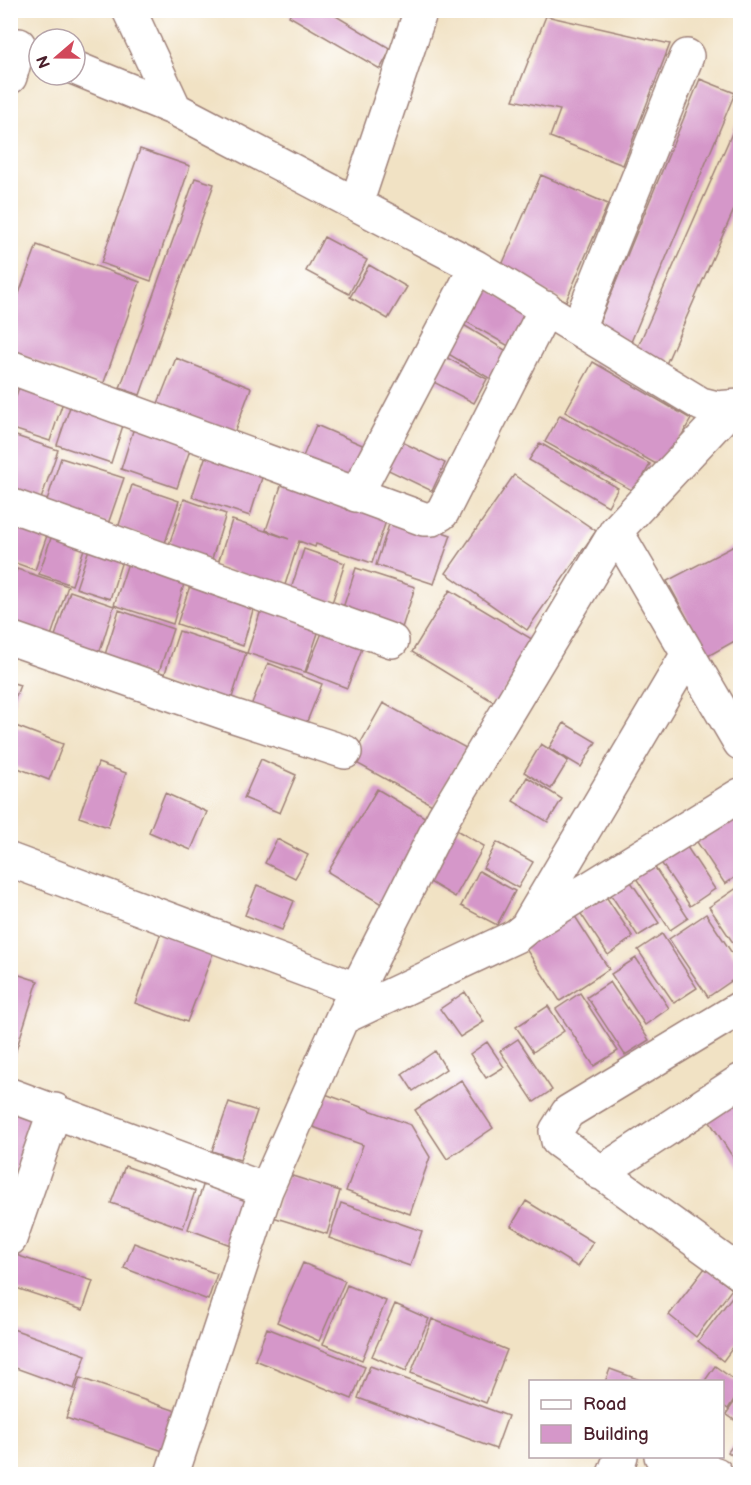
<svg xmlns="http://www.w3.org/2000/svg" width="751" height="1485" viewBox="0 0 751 1485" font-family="'Balsamiq Sans',sans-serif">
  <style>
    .building { fill: #d597c9 }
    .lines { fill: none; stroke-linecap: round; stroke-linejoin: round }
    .minor-casing { stroke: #9e8078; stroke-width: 36 }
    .minor { stroke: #fff; stroke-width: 33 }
  </style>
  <rect width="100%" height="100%" fill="#fff"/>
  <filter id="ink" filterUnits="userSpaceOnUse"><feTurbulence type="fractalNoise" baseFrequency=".0167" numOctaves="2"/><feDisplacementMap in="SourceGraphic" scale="12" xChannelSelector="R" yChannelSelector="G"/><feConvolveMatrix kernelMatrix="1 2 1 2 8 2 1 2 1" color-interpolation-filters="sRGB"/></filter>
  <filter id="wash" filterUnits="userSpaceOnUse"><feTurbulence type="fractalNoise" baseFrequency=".008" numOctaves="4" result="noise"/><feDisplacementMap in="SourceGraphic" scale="24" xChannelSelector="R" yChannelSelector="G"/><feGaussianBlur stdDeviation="1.35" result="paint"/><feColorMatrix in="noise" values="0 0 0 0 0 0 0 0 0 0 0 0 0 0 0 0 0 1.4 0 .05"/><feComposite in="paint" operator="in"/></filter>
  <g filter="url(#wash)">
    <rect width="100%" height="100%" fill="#f1e2c4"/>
    <g id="blocks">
      <path class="building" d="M292,10H326L391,49L380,69L289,16Z
        M546,16L670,44L623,165L550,137L560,110L513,100Z
        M700,79L735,93L631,342L597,328Z
        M740,115V196L666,364L636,351Z
        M140,149L190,166L151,281L101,263Z
        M541,175L608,204L566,301L499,272Z
        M195,178L214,184L140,395L120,388Z
        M324,237L367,260L349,294L306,271Z
        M37,245L140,282L103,385L10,351V318Z
        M369,265L407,287L388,319L350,297Z
        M478,283L531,314L512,348L458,317Z
        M457,321L510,353L494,381L440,349Z
        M434,351L487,379L474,403L422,376Z
        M176,358L251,388L233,436L157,406Z
        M593,362L691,419L663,468L565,412Z
        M20,384L64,399L50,441L10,428V414Z
        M73,398L126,416L111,463L57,445Z
        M560,415L650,464L635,492L545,442Z
        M136,421L193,441L177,488L121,469Z
        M316,425L367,447L350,486L300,464Z
        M10,434L58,450L41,499L10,489Z
        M390,436L445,463L432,491L376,464Z
        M540,443L618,488L608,506L529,460Z
        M208,449L265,468L250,516L192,497Z
        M61,458L124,478L108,524L46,503Z
        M514,475L596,531L527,630L446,573Z
        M283,480L388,515L372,563L316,544L315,547L299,541L284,588L217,566L232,520L289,539L266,530Z
        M132,485L179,501L165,543L118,528Z
        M184,499L226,514L211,562L168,548Z
        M10,510L51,524L35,570L10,561Z
        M392,515L451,535L434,584L376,565Z
        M55,526L88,537L72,585L39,574Z
        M92,540L125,551L110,599L76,588Z
        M738,544L740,549V638L708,656L667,581Z
        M304,549L345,563L330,609L289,595Z
        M131,554L187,573L173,624L114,605Z
        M356,568L415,587L401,631L342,611Z
        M17,569L68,586L50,639L10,626V590Z
        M194,574L256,599L243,646L177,624Z
        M450,590L535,641L497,704L412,652Z
        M70,591L114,606L98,657L53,642Z
        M262,607L320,627L305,672L247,653Z
        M119,610L173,629L157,678L103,661Z
        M326,623L366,638L347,688L306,672Z
        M179,631L246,653L230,704L162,682Z
        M268,663L322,684L304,729L250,708Z
        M10,682L20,685L11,709H10Z
        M383,703L466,748L434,806L351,760Z
        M564,723L596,742L581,767L549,748Z
        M13,725L63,744L49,780L10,765V732Z
        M541,744L568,761L551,789L524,772Z
        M261,759L296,775L280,813L244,798Z
        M98,763L126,773L108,827L79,817Z
        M527,777L562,799L548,822L513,801Z
        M377,789L433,822L383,905L328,872Z
        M165,793L207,812L191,850L149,832Z
        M740,797V874L725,884L689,830Z
        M451,827L484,846L455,897L423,878Z
        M679,835L715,889L690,906L654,852Z
        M277,839L308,855L295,878L265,863Z
        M497,842L533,862L518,888L483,868Z
        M652,863L688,918L670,930L634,875Z
        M479,871L515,891L497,925L461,906Z
        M629,879L659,923L638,936L609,892Z
        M257,885L294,901L282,930L245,915Z
        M740,886V953L709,907Z
        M605,895L633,937L608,955L579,911Z
        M569,907L609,969L560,1001L520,940Z
        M706,914L740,965V975L708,997L669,939Z
        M163,927L215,948L187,1022L135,1003Z
        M662,934L697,988L674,1003L638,950Z
        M636,958L669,1008L645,1025L611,974Z
        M10,972L38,981L11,1066H10Z
        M610,982L649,1040L625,1055L587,997Z
        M465,992L484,1022L460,1037L440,1009Z
        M580,993L618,1051L594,1066L556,1009Z
        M548,1006L564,1031L533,1052L516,1027Z
        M518,1039L552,1090L534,1102L500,1051Z
        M487,1042L504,1067L486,1078L470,1054Z
        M435,1051L446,1069L413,1091L402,1074Z
        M461,1080L493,1128L447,1159L415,1110Z
        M314,1090L411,1125L430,1157L410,1214L346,1191L363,1145L302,1123Z
        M735,1093L740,1100V1168L704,1113Z
        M229,1102L257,1111L240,1160L212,1151Z
        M10,1107L36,1116L16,1174L10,1172Z
        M125,1166L195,1191L183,1228L111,1203Z
        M286,1174L340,1191L327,1234L273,1217Z
        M205,1180L251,1197L233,1246L188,1229Z
        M526,1201L593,1242L578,1267L511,1226Z
        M341,1203L422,1231L410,1266L329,1238Z
        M134,1243L217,1274L208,1300L124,1268Z
        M10,1253L93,1281L83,1310L10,1286Z
        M303,1263L345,1281L319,1341L277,1322Z
        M705,1268L732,1289L696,1337L669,1315Z
        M347,1285L386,1301L362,1360L323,1344Z
        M734,1294L740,1299V1338L723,1361L698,1341Z
        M395,1304L429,1319L406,1371L372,1356Z
        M432,1319L507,1350L486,1403L411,1373Z
        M10,1328L86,1355L74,1389L10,1366Z
        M267,1328L365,1367L352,1399L255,1360Z
        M370,1366L508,1416L496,1449L358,1398Z
        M715,1366L740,1384V1390L728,1409L722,1405V1382H704Z
        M610,1369L643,1381L642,1382H605Z
        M80,1378L182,1413L169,1453L66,1418Z
        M740,1394V1424L726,1414Z
        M740,1435V1461L728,1452Z"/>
    </g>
  </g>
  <g filter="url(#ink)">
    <use href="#blocks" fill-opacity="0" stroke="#9e8078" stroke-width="1.5"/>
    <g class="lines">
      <defs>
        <path id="minor" d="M129,10L175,109
          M75,68L175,109L476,267L701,404L717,408L740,406
          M10,77L19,45
          M356,204L421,10
          M578,328L687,56
          M10,367L424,519H432L442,513L546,308
          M356,495L476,267
          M10,505L392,641
          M616,531L740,743
          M10,638L231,715L345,752
          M10,860L356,989
          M529,923L688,654
          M740,1008L568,1112L556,1131L558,1141L740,1273
          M342,1018L516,936L527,927L740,795
          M10,1095L266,1190
          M600,1173L740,1081
          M10,1239L55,1110
          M661,1456L716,1474
          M172,1474L266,1190L342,1018L444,817L616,531L731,408
          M614,1474L621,1456"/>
      </defs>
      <use href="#minor" class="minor-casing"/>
      <use href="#minor" class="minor"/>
    </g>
  </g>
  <rect width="751" height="1485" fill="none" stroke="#fff" stroke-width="36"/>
  <rect x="529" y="1380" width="195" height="78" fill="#ffffff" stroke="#b7a5aa" stroke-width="1.5"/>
  <rect x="541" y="1400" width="30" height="9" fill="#ffffff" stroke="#b7a5aa" stroke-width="1.5"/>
  <text x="583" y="1410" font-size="18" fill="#4a1f2b">Road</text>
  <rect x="541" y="1425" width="30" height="18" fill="#d597c9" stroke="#b7a5aa" stroke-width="1.5"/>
  <text x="583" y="1440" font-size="18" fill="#4a1f2b">Building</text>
  <g transform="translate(57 57) rotate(250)"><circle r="28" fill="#ffffff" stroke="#b7a5aa" stroke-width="1.5"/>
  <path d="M0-4.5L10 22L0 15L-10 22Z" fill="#d1495b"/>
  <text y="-9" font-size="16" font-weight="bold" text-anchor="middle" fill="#4a1f2b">N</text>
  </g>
</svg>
